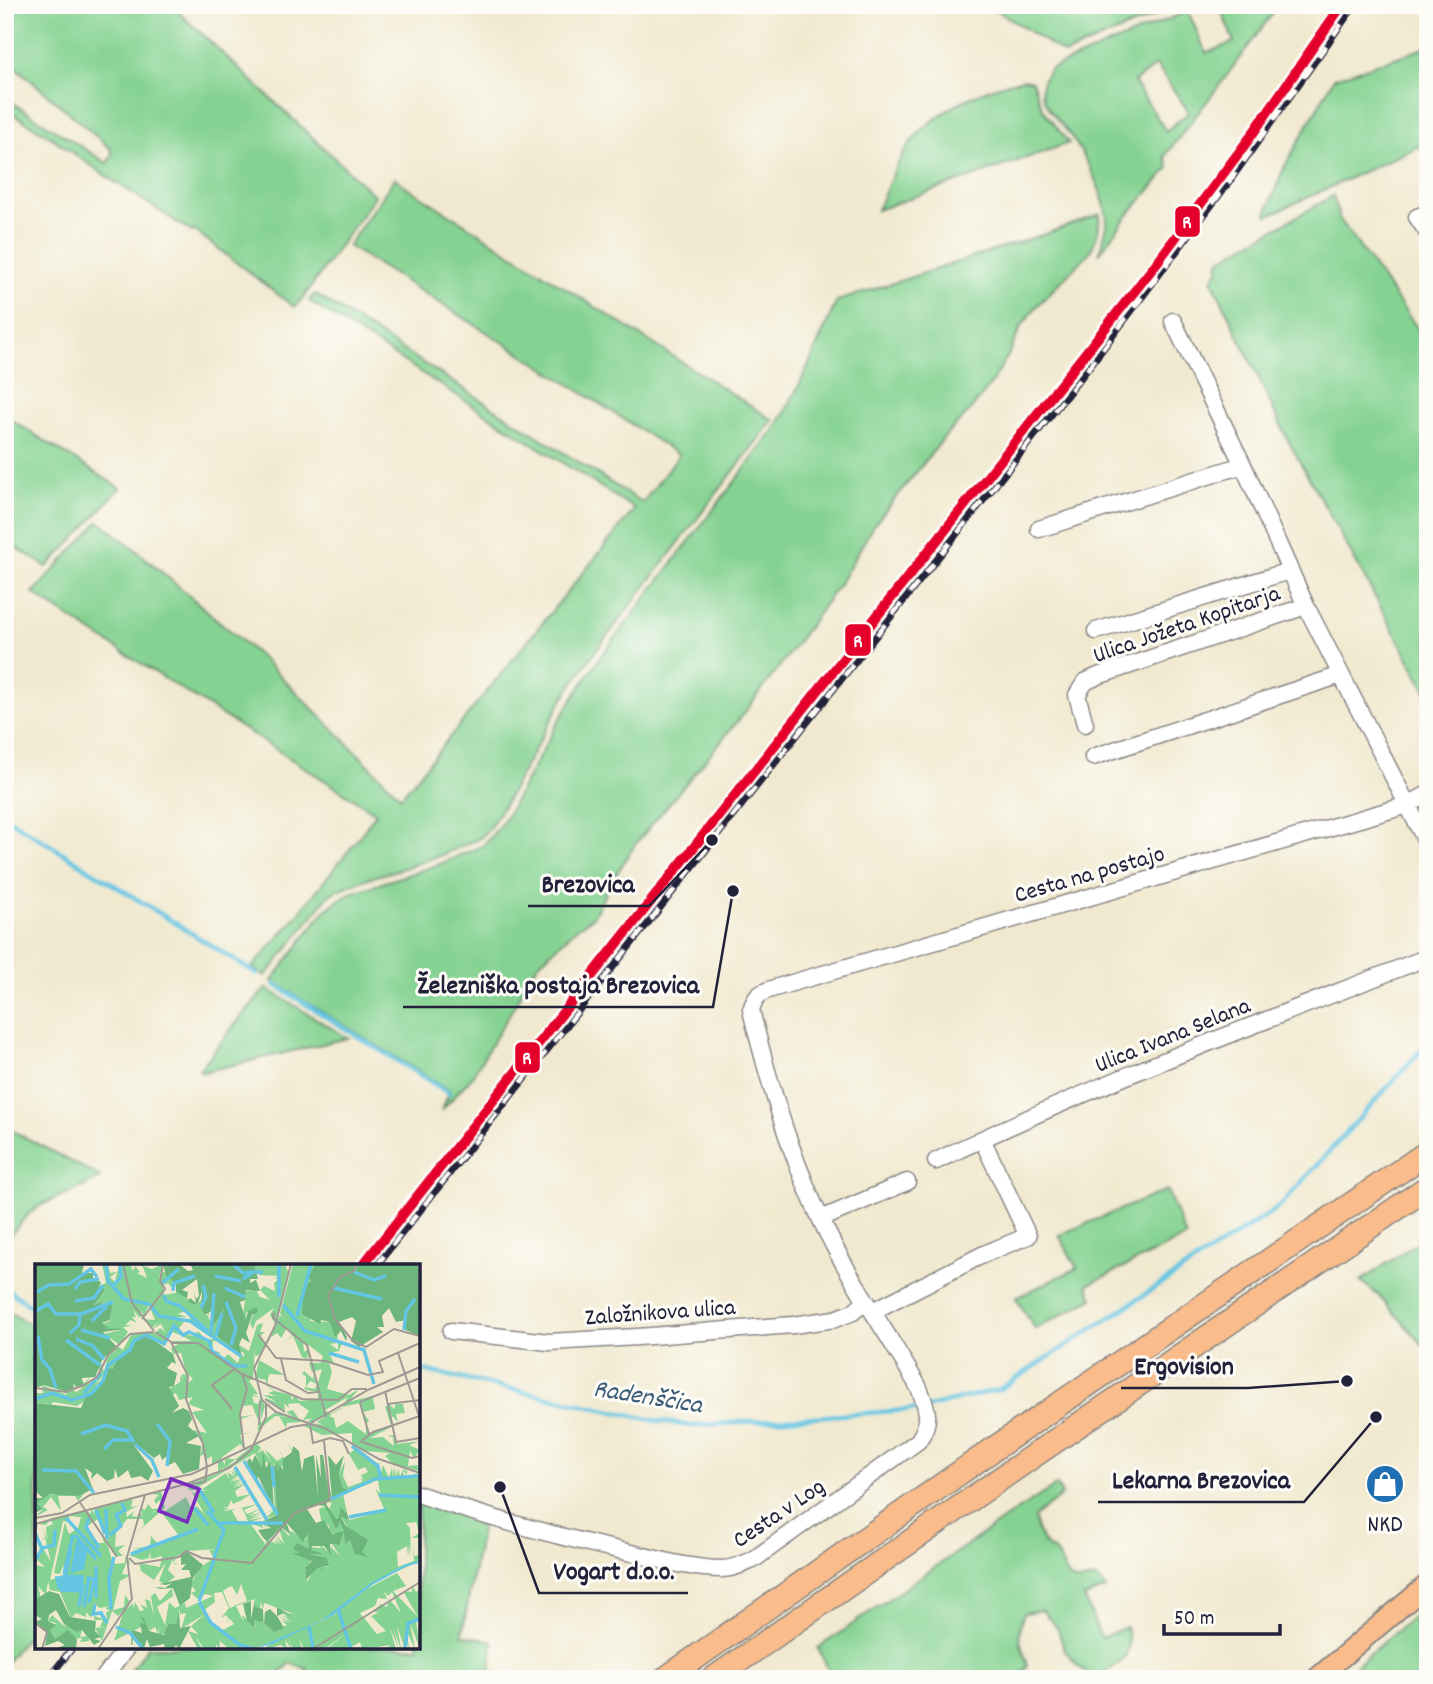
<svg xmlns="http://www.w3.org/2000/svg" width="1433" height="1684" viewBox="0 0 1433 1684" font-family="Dekko,sans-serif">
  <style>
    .green { fill: #85d392; stroke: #547a66; stroke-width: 2; fill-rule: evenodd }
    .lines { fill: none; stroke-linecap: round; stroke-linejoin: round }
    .stream { stroke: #64c5e2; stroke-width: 4.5 }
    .minor-casing { stroke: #8a8685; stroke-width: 19 }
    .major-casing { stroke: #8a8685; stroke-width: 23 }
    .highway-casing { stroke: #8a8685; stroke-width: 26 }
    .minor { stroke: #fff; stroke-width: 16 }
    .major { stroke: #f9bc8a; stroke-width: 19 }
    .highway { stroke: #f9bc8a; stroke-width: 23 }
    .rail-casing { stroke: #22223b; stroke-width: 7 }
    .rail { stroke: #fdfcf7; stroke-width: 4.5; stroke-dasharray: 13; stroke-linecap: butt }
    .rail-1-casing { stroke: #fdfcf7; stroke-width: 16 }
    .rail-1 { stroke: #e4002b; stroke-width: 10 }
    .labels { text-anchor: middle; stroke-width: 6; stroke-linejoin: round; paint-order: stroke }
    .street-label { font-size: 24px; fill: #22223b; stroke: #fdfcf7 }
    .poi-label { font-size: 24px; fill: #22223b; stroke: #fdfcf7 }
    .water-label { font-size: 26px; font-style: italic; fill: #395b75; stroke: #fdfcf7 }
    .inset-river { fill: none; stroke: #64c5e2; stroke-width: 3.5 }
    .inset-road { fill: none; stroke: #9e9994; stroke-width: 2 }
    .view { fill: #7b2cbf; fill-opacity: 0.15; stroke: #7b2cbf; stroke-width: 3.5 }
    .inset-edge { fill: none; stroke: #22223b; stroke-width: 3.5 }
    .leader { fill: none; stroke: #22223b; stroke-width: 2.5 }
    .callout-dot { fill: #22223b; stroke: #fdfcf7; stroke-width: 2.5 }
    .callout-label { font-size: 26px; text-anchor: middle; font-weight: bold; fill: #22223b; stroke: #fdfcf7; stroke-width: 6; stroke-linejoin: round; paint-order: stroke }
    .line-badge { stroke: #fdfcf7; stroke-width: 2.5 }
    .badge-label { font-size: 19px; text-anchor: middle; font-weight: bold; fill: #fff }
  </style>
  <rect width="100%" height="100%" fill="#fdfcf7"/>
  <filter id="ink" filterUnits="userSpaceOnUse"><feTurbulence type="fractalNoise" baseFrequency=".0143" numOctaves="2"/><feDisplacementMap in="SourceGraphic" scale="14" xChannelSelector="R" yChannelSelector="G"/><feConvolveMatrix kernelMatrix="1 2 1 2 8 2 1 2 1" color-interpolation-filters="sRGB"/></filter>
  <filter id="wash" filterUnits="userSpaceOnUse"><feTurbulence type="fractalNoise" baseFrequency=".00686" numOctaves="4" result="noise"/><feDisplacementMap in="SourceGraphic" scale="28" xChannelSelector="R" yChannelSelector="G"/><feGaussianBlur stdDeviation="1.57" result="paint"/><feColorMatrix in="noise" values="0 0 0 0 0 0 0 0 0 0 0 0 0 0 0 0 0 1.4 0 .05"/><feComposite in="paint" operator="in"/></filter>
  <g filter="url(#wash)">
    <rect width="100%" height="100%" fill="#f1e9cf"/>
    <path class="green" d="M5,5H171L375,196L303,298L294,307L194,230L192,232L106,176L48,135L5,109V98L107,163L112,155L111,149L5,58Z
      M988,5H1180L1065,54Z
      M1219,5H1269L1272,14L1225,78L1165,156L1169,168L1128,215L1099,254C1102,244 1106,233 1107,222C1107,198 1084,153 1069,134C1060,121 1046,110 1042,94C1040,84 1044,77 1050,69L1188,11L1206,53L1234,42ZM1156,65L1189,112L1166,131L1134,82Z
      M1428,47V142L1267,216L1268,208L1284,168L1334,78Z
      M1024,79L1032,81L1043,110L1069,143L877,210C887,189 897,160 911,142C939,109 982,88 1024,79Z
      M395,178L405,186L773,420L591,657L565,695L504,805L488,830L480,838L444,854L401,869L366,879L338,890L328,896L274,966L265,976L252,967L286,929L357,840L376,813L93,633L33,593L99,521L136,550L264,660L401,797L635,509L309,301L315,294L638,500L643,502L679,455L530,359L348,246Z
      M1333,196L1339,218L1428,343V694L1367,582L1289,442L1212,280L1218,270L1219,260Z
      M1100,214L1098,232L1091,251L1036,307L1021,327L1010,352L991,384L969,412L947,434L873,526L840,583L780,666L742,716L637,842L613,879L593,917L577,928L537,965L509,1015L471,1078L441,1111L450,1091L272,981L321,915C330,905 339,899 351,893L437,865L484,845L505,819L559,720L598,660L772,433C800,391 816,346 837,301L1045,234Z
      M5,416L120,488L83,530L47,567L5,541Z
      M266,988L348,1038L203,1072L199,1070L237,1022Z
      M5,1127L101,1177C82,1190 59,1195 40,1206C25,1215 15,1229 5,1243Z
      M1167,1190L1186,1237L1087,1285L1093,1298L1035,1329L1016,1298L1077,1268L1059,1235Z
      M1428,1237V1350L1377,1294L1361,1281L1424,1238Z
      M5,1310L37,1328V1625L5,1663Z
      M1057,1485L1062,1495L1034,1517C1036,1528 1039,1540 1048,1547C1050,1549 1052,1549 1053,1550C1067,1564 1063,1591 1093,1578L1100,1581L1106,1589L1084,1597L1101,1638L1126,1627C1136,1658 1118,1665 1094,1678L1077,1665L1064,1649L1058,1629L1042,1610L1024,1613C1015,1637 1021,1643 1028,1666L1024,1671L1013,1679H833L818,1648L1019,1509Z
      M418,1498L481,1519L482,1524L462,1635L493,1641L490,1679H300L308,1669L290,1663L276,1679H125L148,1647H418Z
      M1428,1604V1679H1340Z"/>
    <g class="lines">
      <path class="stream" d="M5,817L257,974
        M275,985L449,1093
        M5,1288L37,1310
        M418,1369L653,1420L691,1426L921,1409
        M929,1407L1000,1389L1279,1207L1424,1047L1428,1046"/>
    </g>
  </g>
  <g filter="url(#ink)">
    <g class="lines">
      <defs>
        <path id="minor" d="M1428,213L1417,217L1428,233
          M1173,321L1243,465L1306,606L1428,845
          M1039,529L1243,465
          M1096,631L1289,571
          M1085,724L1077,695L1085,682L1098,676L1306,606
          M1093,757L1341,675
          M936,1161C1096,1083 1263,1022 1428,957
          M821,1219L907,1182
          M873,1311L984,1254L1028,1236L982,1139
          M451,1331L549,1342L638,1337L793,1325L835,1319L853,1312L866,1301
          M418,1494C486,1518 556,1536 627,1552C658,1559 690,1569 722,1569C733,1569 743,1564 753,1560L918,1441C932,1421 928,1410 919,1388C892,1340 860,1295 834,1246C795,1172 771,1091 751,1010C756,993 762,992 778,987L1408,805L1428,794
          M103,1679L127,1647"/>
        <path id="major" d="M1316,1679L1428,1584"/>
        <path id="highway" d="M665,1679L998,1446L1428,1152
          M713,1679L1036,1454L1428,1187"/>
      </defs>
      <use href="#minor" class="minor-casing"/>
      <use href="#major" class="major-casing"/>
      <use href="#highway" class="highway-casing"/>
      <use href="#minor" class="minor"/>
      <use href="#major" class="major"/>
      <use href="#highway" class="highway"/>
      <defs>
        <path id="rail" d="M376,1266L1090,366L1227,185L1355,5
          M48,1679L73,1647"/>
      </defs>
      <use href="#rail" class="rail-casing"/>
      <use href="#rail" class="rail"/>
      <defs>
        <path id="rail-1" d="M362,1266L1152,269L1249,139L1342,5"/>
      </defs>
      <use href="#rail-1" class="rail-1-casing"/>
      <use href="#rail-1" class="rail-1"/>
    </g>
  </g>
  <defs>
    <symbol id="shop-disc" viewBox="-11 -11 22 22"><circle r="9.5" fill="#1f6fb2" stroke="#fdfcf7"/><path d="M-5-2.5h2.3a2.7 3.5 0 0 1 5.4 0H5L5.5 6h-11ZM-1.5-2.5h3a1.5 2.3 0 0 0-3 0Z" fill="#fff"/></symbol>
  </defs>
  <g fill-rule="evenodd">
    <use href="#shop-disc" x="1363" y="1462" width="44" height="44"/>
  </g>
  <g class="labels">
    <g class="street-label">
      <text transform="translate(1186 623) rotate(-19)" y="8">Ulica Jožeta Kopitarja</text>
      <text transform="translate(1089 873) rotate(-16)" y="8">Cesta na postajo</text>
      <text transform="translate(1172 1034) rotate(-22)" y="8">Ulica Ivana Selana</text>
      <text transform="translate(660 1311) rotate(-4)" y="8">Založnikova ulica</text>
      <text transform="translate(778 1512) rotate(-34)" y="8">Cesta v Log</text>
    </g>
    <g class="poi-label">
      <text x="1385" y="1531">NKD</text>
    </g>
    <g class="water-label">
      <text transform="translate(648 1395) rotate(9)" y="9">Radenščica</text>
    </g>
  </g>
  <g transform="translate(35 1264)">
    <rect width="385" height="385" fill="#f1e9cf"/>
    <path d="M67,0H73L75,9L82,8L75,13L80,18L84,0H95L98,7L100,2L105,8L102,9L112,14L108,3L113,6L103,0L117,5L128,0L124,14L128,7L141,19L139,27L133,19L129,22L132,18L128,21L129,31L145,28L160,41L169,34L166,44L172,52L175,45L173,53L179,62L184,48L189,46L181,72L185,74L186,61L192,59L198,69L189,67L192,72L187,76L209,93V89L205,87L204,86V81L214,87L222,61L228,59L225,68H230L225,72L231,81L241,61L235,51L239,44L221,57L218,65L215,59L221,43L211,49L212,56L208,51L211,27L221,26L225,33L235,36L225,26L229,22L240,27L239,19L244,15L239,14L245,12L224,11L217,1L250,0L253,8L255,0L242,57L245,51L248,54L245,49L258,0H321L318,7L305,11L301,19L306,14L334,5L340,14L354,11L350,19L323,15L321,9L306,15L284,37L275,57L295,58L303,67L302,79L295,80L303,86V79H307L304,87L294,89L300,101L294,99L297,108L292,125L314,131L324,125L313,138L337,132L339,139L340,145L328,148L334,157L331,160L325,139L307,143L313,133L290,146L296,150L307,143V144L294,152L299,154L301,164L313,157L331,170V161L335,169L345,166L356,161L350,143L354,140L359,145L361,140H368L370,149L361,150L363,158L355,150L362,180L385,177L374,181L385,186L379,194L375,187L373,202L382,201L384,206L383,193L385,207L358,200L350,192L355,189L330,187L317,179V169L287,171L269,162L274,159L292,166L279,159L288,161L282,158L292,151L277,159L273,157L277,154L268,156L274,147L263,139L253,140L254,144L249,139L250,147L230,134L242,138L228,131L241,132L233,129L239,127L231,121V116L222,114L226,119L220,115L224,96L250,111L234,110L232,121L240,127L256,131L257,137L259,132L265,137L283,135V128L272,126L270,125L269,123L280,125L282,120L275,117L271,123V112L267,110L269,107L278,115V110L280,117L283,119L287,105L277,108L274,99H286L288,92L268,77L269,88L274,84V97L272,89V95L267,93L258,72L248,79L257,72L252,64L246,74L242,69L236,73L223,95L219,108L221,99L223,96L225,91L220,92V82L218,115L214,117L223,130H217L224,133L217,132L219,139L224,140L225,133L230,142L225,159L239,149L259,153L251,148L258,146L266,158L252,159L251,164L244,152L260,154L240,152L222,167L226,153V139L223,156L217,141L207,142L205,153L218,151L206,155V170L216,168L205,171L209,184L205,180L186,194L190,201V194L204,196L183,207V198L177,200V192L171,196L170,190L165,192L168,180L158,166L172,169L157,148L169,146L153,140L158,133L144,136L141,129L135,132L134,125L145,118L146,110L148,117L147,110L152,111L153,119L158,115L151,108L146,89L138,90L136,84L145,79L135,77H156L148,72L137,68L127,80L112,71L102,74L94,87L76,99L82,98L78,105L71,106L58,127L62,125L61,130L42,142L18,138L13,146L14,140L0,139V129H8L7,121L31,131L34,123L41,128L46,125L49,120L44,121L42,115L50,119L56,111L51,120L62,118L65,110L64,104L59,107L61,102L66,99L69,108L73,92L84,83L88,86L97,69H121L125,64L130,68L126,60L118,65L125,57L117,64L108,55L120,56L114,41L108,54L107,46L105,54L98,46L101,53H97L102,59L96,56L90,61L98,62L88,63L93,68L85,81L69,70L85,66L68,64L67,60L75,57L76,40L62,44L70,36L59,41L68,27L64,22L71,19ZM151,47L156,56L179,75L171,76L163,67L159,72L148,70L144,64L149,58L143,53H152L143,50ZM178,77L187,78L205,92L203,99L193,90L188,95L179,90L187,89L177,86ZM358,162L360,171L352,172L358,173L359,182L348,173L335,174ZM221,179L226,184L222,189L228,186V193L230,188L237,200L230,185L242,197L233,183L242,197L248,193L240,179L249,194L248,206L247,201L244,209L240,199L239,203L242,251L231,254L239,246L229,250L240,245L237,201L227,196L228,206L220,189L157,227L153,225L154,220L182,210ZM321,184L338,200L342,199L347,200H342L345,214L348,201L354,214L357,203L358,214L359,203L361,213L362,204L363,213L364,204L365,213L368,205L372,207V211L368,206L369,213L385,209V297L336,319L298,350L267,366L218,385H194L185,377L184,385L181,380V385H169L160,372L167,385H163L153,367L163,370L156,362L170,350L146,365L151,349L145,350V345L141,360L131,361L137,368L124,371L123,362V370L120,363L114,367L110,356L108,355L110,361L79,377L89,346L83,352L77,347L67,377L60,364L70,363H65L68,356H59V352L72,356L71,348L75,347L70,344L75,342L64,344L60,339L56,354L51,348V353L41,349L36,354L25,328L15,326L13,317L11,331L3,322L6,335L0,336V301L10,303L1,295L8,284L16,298L10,274L5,279L10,273L8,264L12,276L11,263L18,260L15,256L11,261L3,260L1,268L0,261L17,254L52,246L55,250L57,245L59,250L60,244L98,234L96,243L102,242L91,248L92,253L99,247L97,252L102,253L105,246L108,255H92L81,269L80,283L90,281L83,287L88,292H81L72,279L78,300L90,299V293L93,294L95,301L92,297L87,310L96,311L85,317L78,346L89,343L90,331L95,338L93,344L98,339V346L100,338L105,347L109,346L105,340L112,344L110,335L115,337L119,352L116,332L120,329L125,337L137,324L138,332L122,343L130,361L134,338L140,344L150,339L151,344L178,332L170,330L163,335L156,329L161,327L156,321L164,304L179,294L174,286L182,285L151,287L141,293L139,299L144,301L139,300L138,295L133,306L140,313L130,320L124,317L131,298L119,316L106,307L104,299L125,303L127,292L116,295L115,288L114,294L107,296L94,291L107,285L97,284L115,283L116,272L123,280L144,272L127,249L151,233L161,254L157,245L162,242L170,251L157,229L173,226H166L191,209L194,215L193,208L199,213L196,206L201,212L198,205L204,211L195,217L206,213L195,218L207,215L197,221L208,216L198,223L219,214L198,224L210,220L200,227L212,222L200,227L202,233L216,230L205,237L217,232L198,240L196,236L193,243L186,244H194L188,247L200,245L197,247L203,257L213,258L211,252L207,253L211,252L207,244L201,245L222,240L209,246L212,250L225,245L213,252L226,246L213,252L227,248L214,254L228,250L214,256L230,253L215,258L232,259L233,264L229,259L231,264L227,259L228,264L215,259L231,281V275L242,280L238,274L244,280L239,272L246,281L240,271L247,281L241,270L249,280L242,259L254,272L256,267L271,276L267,255L271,253L277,264H272L273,270L280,268L292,281L274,273V283L286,284L284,280L295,289L296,283L305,292L297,280L304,281V270L296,269L295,279L294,262L286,256L284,245L291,242L293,247L297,239L293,238L292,212L297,234L314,226L308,224L304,210L310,197L308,212L313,223L327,218L326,213L331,219L326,211L333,208L330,203L323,206L314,190ZM343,216L345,230L340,224L350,247L314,256L306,252L313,264L310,268L304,253L305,244L312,249L308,230ZM34,252L46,253L43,264L34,270L30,258L19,309L25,310L28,301L30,311L15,316L28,257L34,258ZM63,255L72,271V278L67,272L69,279H63L51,263ZM381,258L384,269L377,274H383L384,291L378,292V279L379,297L363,303L362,288L372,282L373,293V281L374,293L375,280L376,293L375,264L371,259ZM279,294H292L294,303L281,302L272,318L270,303ZM206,320L212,337L201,341L193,324L201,341L195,344L188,327L192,324L197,322L202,331ZM187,328L194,344L186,354L191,351L194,355L189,359L195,355L199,360L188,366L178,360L184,356L178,360L169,346L180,338L179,329ZM220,335V344L225,345L226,338L228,345L229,339L259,350L248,349L253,354L245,350L257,358L243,352L255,359L246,356L252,361L238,367L229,359L228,346V358L218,355L221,364L207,351L208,357L201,342ZM126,227L130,244L126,247H117L125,248L100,270L109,261L106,244L110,246L113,240L117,245L127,244L125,236L121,240L119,236L124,231L117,230ZM34,228L40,232L50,228L43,237L40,232H23L26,247L16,233L8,243L13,246L0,253L8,245L2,239L13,231ZM362,309L371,322L358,327L383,353L368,327L377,328V322L381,328L385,325V355L381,357L385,385L375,359L380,385L372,368L374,385L371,378L370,385L362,362L366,385L358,364L364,385L355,364L361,385H350L356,381L327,385L325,378L313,385H292L311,369L290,385H269L266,369L269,385L264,374L267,385H258L253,374L257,385L250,376L252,385L246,381L232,385V382L299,351L320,331ZM349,327L353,332L357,328L366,349L354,335L352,343L346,340L338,347L343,349L336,352L351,367L342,370L325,349L340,342L343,334L352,335ZM17,351L28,361L47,366L45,373L53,372L54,377L45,378L47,374L38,375L32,368L20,375L15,366L21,359L13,357Z" fill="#85d392" fill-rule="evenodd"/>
    <path d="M0,0H49L47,9H58V15L66,18L64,23L70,25L59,41L70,36L62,44L77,40L75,56L67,59L73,64H68L89,65L68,68L83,84L68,94L60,113L47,114L48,121L41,123L38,119L39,124L32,128L9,121L0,124ZM128,0H144L153,7L158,6L155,0H219L223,15H215V19L221,16L225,27L211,26L210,36L205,38L211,56L213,47L221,43L223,48L217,51L211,69L215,79L207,74L204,81L207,92L181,71L189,45L177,64L176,47L170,51L166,44L167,27L163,39L159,41L153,37L155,34L161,39L159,29L161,35L164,32L162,15L147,26L153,28L152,34L141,28V19L131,12ZM281,0L318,1L321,7L322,0L383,1L385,72L368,65L371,56L361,58L354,44L347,52L349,63H342L348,68L324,83L316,77L321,57L317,53L304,58L312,73L311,77L306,67L300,73L295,58L286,56L285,60L267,50L269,23L277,16L272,14ZM112,71L138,90L141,100L137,98L132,104L142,109L139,122L134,123L144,142L137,149L148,144L154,147L157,155L153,162L164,172L151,179L166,182L164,205L148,210L140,198L134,201L132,192L127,196L125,190L119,194L104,182L111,192L98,180L118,207L113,217L106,212L96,214L93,206L83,214L80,205L79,214L72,217L62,209L56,215L57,209L50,204L58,225L43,232L15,230L2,239L8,245L0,249V234H8L0,227V139L46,144L51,132L64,123L71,104L78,105L81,98L76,99L94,87L102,74ZM252,178L257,187L258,182L264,187L267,208L269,195L279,191L283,234L281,191L286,214L285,191H288L295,236L291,240L301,255L304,254L299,244L304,253L305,243L312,249L314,256L306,253L311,262L333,276L327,288L333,293L320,290L315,276L310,280L309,267L304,281L295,280L296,291L289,282H277L276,286L289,290H273L292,294L294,302L285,303L289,307L283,303L271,316L270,303L277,297L257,289H265L258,285L262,279L274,285L273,269L268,278L251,258L256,271L246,263L233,277L229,275L223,266L236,264L226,258L242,251L239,203L242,198L243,208L244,200L248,206V195L257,188ZM282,241L290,242L301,265L305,258L309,267L297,270L289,256L281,259L272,245ZM228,185L231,204L234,198L236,200L239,246L223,212L222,218L209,198L214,204L212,197L215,194L217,198L220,191L227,203ZM293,191L301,201L309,191L304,210L308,224L314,226L301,235L297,234ZM151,287L168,301L158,314L155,334L145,342L138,324L125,325L120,323L130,324L137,319L131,321L124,320L156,313L154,306H146L151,300L146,301V291ZM14,327L24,330L35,353L61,357L60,367L66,373L59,375L66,377L59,381L47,366L42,368L29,360L21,346L14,351L13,357L21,361L15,366L20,375L33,366L42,375L41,385H19L30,381L23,377L10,382L12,369L0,358L7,355L0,351V336ZM220,335V343L228,345V358L219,356L220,364L212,357L208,340L216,337V355ZM242,343L257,352L249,349L242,352L249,364L239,368L229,359L230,348L235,345L242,352ZM144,347L145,364L156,362L144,385L141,381L138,385L130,384L129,380L115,383L112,375L109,384L100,375L97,377L98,380L96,381L97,366L107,369L105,359L110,360L104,351L110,356L114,367L129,371L133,360H141Z" fill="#6cb57c" fill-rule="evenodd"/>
    <path d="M385,297L384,299L372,302L337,321L297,352L237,380L219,385L287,356L336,319L371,300Z" fill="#64c5e2"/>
    <path class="inset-river" d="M71,0L73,17L89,35L114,40L124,52L155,57L206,92M198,0L208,9L218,8M319,8L339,16L351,12M180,12L206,17M208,15L218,8H228M127,19L144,5M78,22L86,13L85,0M190,24L210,33M299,24L347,35M40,25L45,18L64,15M138,27L139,19L160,12M0,29L14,21L34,20L56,5L62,13M129,31L131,37L145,42M244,33V0M40,37L59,34L68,21M191,38L201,64L196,81M248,41L270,67L329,86L339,120M145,42L173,67M166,44L171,33L168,21M1,47L13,40L21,50H46L78,38M262,52L276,0M57,57L72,42M46,66L75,74M369,66L371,47L380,35M35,69L44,61L45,51M176,69L179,29M3,72L7,96L15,105L21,124M181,72L187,49M41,75L58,82L69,95M31,76L65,101M294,89L324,98M49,129L66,109M0,135L17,129L37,136L56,130L68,117L73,101L95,86L99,77L111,71L129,80L139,62L148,71L154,68L174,77L177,87L198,102H212M122,160L135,177L132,202M46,170L71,161L92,167L99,178M100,180L117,196L124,213M317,182L343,202L346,215M69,185L78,176H97M209,197L243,251M237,202L239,223M200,203L232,256M7,206L41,207L59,229M164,225L179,249M344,231L385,233M296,235L340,215L385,212M159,244L173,261M71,245L72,275M61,246L70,270M172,247L189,266L179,294M314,253L351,246M31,254L66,292M54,254L51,263L64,284M181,259H248M0,269L7,285L0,297M40,271L61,295M75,271L86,262L81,251L90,246L87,239M8,284L19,281L20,266M96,290L163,265M45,306L49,283M47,306L51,285M43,307L48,282M39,308L45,279M37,309L43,277M29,310L38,271M31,310L36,286M28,312L49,313M25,313L49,315M23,316L48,318M24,319L48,320M24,320L48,322L44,342M24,321L46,323M47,325L24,323L22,314L48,316M25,326L47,327M61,334V302M164,337L179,296M164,338L176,359L205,381L219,385M54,339L59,315H55M60,340L58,350L66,349L72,359M49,343L54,312M76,345L74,314L79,293M303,345L316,385M81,363L95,369L108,385M274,363L278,384M370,385L373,359L385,355"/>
    <path class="inset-road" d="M88,0L97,39L119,67M256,0L240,62L219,104L227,136L241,148L291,165L344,195L385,209M322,0L319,7L305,13L293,32L300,55L318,77L331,83L359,65L385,72M239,48L238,54L272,81L291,153M107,55L130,25L125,17L128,0M120,68L138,79H163L207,110L267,135L303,136L317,125H332M223,70L241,94L291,97L333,111L348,108L344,97L385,79M136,78L153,112L151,135L168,180L172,203M363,89L384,152M246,95L251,116L273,129L283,128M207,110L212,125L205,150L209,185M0,124L31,128L49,121L62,113L73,91L95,70L119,68M350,127L361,178L385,174M230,135L250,148M325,138L385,114M325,139L334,170M353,140L385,136M197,145L177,121L201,104M276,159L333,126L385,103M275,160L278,179L295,174L308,177L314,190M224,161L225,137M325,178L338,168L385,152M327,178L377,194L385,192M156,220L170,218L172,204M44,237L82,293M0,254L27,249L55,231L157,210L256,163L275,160M0,260L151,220L194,204L216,186L231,153V139M92,293L110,231M94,294L100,300L144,293L151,287L167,294L217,299L259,249L295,236L289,177M0,359L12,368L7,385M63,385L97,335L92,293M278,385L385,318"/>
    <path class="view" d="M136,215L164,225L152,258L124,247Z"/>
    <rect width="385" height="385" class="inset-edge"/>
  </g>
  <path class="leader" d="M712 840L649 906H528M733 891L713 1007H403M1347 1381L1248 1388H1121M1376 1417L1304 1502H1098M500 1487L539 1593H688"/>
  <g class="callout-dot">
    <circle cx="712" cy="840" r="7"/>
    <circle cx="733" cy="891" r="7"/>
    <circle cx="1347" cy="1381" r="7"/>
    <circle cx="1376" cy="1417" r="7"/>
    <circle cx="500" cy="1487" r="7"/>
  </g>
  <g class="callout-label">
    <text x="588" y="892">Brezovica</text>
    <text x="558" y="993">Železniška postaja Brezovica</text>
    <text x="1184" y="1374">Ergovision</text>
    <text x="1201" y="1488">Lekarna Brezovica</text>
    <text x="614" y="1579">Vogart d.o.o.</text>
  </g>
  <g class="line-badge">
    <rect x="1174" y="205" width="27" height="33" rx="7" fill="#e4002b"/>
    <rect x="844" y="623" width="28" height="34" rx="7" fill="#e4002b"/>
    <rect x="514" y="1041" width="27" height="33" rx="7" fill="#e4002b"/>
  </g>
  <g class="badge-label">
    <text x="1187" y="228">R</text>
    <text x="858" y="647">R</text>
    <text x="527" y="1064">R</text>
  </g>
  <rect width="1433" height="1684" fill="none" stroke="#fdfcf7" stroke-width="28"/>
  <path d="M1164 1624v10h116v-10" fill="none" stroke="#22223b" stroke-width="3.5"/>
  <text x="1174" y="1624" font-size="21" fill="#22223b" stroke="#fdfcf7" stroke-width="5" paint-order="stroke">50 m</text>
</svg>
